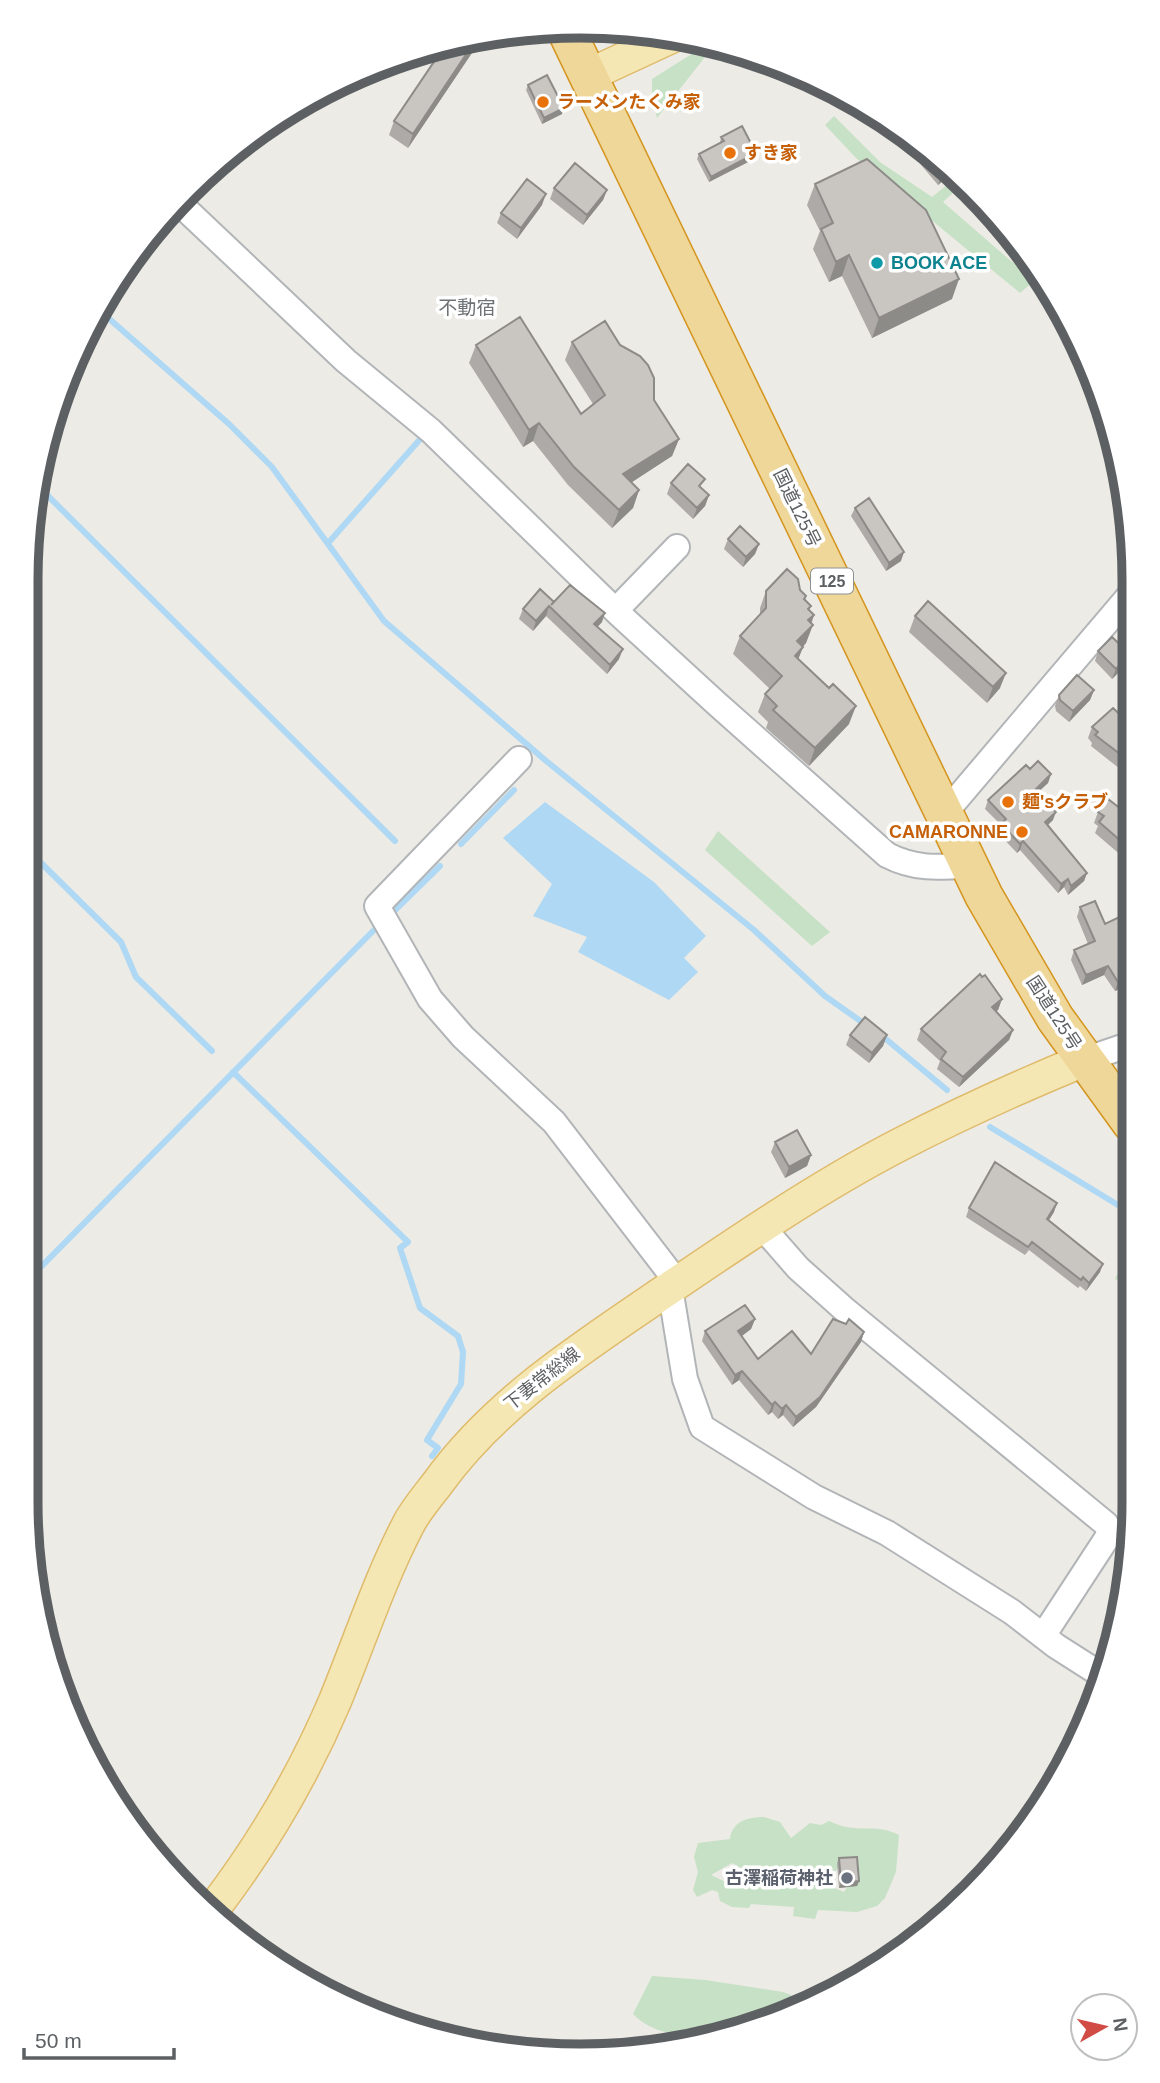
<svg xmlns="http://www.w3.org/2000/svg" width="1160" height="2083" viewBox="0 0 1160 2083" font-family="Helvetica,'Noto Sans JP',sans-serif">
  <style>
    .green { fill: #c6e1c5; fill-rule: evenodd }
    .water { fill: #aed8f4 }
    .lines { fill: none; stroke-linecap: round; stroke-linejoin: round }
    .stream { stroke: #aed8f4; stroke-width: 6 }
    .minor-casing { stroke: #b2b5b8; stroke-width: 28 }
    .major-casing { stroke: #dfbb6c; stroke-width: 35 }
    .highway-casing { stroke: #d4951e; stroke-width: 40 }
    .minor { stroke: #fff; stroke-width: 24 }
    .major { stroke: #f4e7b3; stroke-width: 32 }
    .highway { stroke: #efd79a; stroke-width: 37 }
    .wall { fill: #adaaa7 }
    .shaded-wall { fill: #8d8b88 }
    .building { fill: #c9c6c2; stroke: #8d8b88; stroke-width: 2 }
    .food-dot { fill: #e8710a; stroke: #fff; stroke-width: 2.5 }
    .culture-dot { fill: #0f9aa8; stroke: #fff; stroke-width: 2.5 }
    .worship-dot { fill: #6b7280; stroke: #fff; stroke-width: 2.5 }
    .labels { text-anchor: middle; stroke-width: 7; stroke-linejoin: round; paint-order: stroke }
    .shield { fill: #fff; stroke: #8e9092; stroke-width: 2 }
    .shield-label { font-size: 16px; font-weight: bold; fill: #5d6063 }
    .food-label { font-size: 18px; font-weight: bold; fill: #c56008; stroke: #fff; text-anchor: start }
    .culture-label { font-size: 18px; font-weight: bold; fill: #0d838f; stroke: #fff; text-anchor: start }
    .street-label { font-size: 18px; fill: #5d6063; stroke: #fff }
    .worship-label { font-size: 18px; font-weight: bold; fill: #5b616d; stroke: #fff; text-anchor: end }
    .neighbourhood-label { font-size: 19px; fill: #6e7275; stroke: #fff }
    .rim { fill: none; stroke: #5d6063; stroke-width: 9 }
  </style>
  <rect width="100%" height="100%" fill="#edebe5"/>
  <path class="green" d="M698,50L705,57L657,118L652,98V79Z
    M834,116L880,162L932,197L957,177L964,183L943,202L1034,281L1020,293L856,158L825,125Z
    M718,831L830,932L812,946L705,850Z
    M1132,1240V1287L1115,1279Z
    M764,1817L780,1822L791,1838L810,1823L821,1825L829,1821C857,1835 873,1822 899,1835L896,1872L885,1898L877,1906L857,1912L818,1910L815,1919L793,1916L794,1907L751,1904L749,1908L732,1907L720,1901L718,1892L712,1890L697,1897L693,1890L698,1872L694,1857L698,1843L730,1839C732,1821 748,1817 764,1817ZM732,1863L752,1874L760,1871L765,1877L762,1880L739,1877L730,1884L711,1875ZM837,1869L857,1886L847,1887L844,1892L832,1887L828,1881Z
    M652,1976L705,1980L783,1992L791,1995L789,2015C741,2027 673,2054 633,2014Z"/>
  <path class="water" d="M545,802L654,882L706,936L684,958L698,972L669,1000L578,952L587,937L533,916L552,884L503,838Z"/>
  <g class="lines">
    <path class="stream" d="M98,309L229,424L272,467L384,621L545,760L754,930L825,996L866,1025
      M37,485L395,841
      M329,542L423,436
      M461,844L514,790
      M27,849L121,942L136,977L212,1051
      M391,914L440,866
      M881,1035L947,1090
      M233,1072L408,1242L400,1248L420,1308L458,1336L463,1352L461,1384L427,1440L438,1448L432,1456
      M990,1127L1131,1213
      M27,1281L375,929"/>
    <defs>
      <path id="minor" d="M178,202L346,361L431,431L620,615L716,703L887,855C914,869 938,868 968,865
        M616,610L677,547
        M519,759L377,906L430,999L463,1037L554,1122L677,1282
        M944,814L1129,596
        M1084,1060L1131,1044
        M763,1228L798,1268L844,1309L1106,1524L1109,1532L1107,1538L1043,1636
        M670,1288L685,1379L702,1427L814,1497L887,1533L1012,1612L1056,1646L1103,1676"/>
      <path id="major" d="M589,75L673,36
        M214,1908C263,1844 303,1776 335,1701C359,1643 379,1581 408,1525C415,1511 427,1497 437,1484C494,1405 573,1354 652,1300C730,1247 816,1188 899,1145C959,1114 1021,1086 1084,1060"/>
      <path id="highway" d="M565,28L984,896L1055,1018L1131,1123"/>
    </defs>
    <use href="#minor" class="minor-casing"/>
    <use href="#major" class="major-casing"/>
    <use href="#highway" class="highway-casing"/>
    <use href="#minor" class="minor"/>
    <use href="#major" class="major"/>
    <use href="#highway" class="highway"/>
  </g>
  <path class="wall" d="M482,38L408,148L389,135L394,121L446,44Z
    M528,85L562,114L542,124L526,90Z
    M891,126L952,173L938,185L890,128Z
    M721,137L756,153L754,159L709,182L697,159L699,154L720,143Z
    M815,184L952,299L872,338L842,276L829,282L813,249L820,231L807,205Z
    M554,188L607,190L603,200L583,225L550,199Z
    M542,205L517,239L497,223L501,213Z
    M572,342L654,400L679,439L672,456L631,482L639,490L633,508L612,528L568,485L533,441L523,447L469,363L476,345L581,414L593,404L565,360Z
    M671,483L701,489L709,495L705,506L693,519L667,494Z
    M855,508L901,561L886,571L851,516Z
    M728,539L759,544L755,554L743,567L724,549Z
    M766,591L806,596L805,600L811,606L809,610L814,615L806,643L803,647L798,659L849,724L809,766L766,728L768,722L758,712L765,694L770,689L733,654L740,636L760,615V608Z
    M554,602L602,622L597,627L619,659L607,674L546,616L533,631L519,619L523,609Z
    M915,616L1000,688L987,703L909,632Z
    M1098,651L1130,656L1126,665L1112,679L1095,661Z
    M1094,690L1090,700L1069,722L1056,711L1055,706L1059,695Z
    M1130,724V769L1124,763L1120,769L1091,746L1092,743L1088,738L1092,727Z
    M1030,769L1051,774L1048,783L1038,792L1053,820L1048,825L1087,873L1084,881L1068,895L1064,887L1058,893L1020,850L1017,853L998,833L1001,825L985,809L988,800Z
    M1098,812L1130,816V863L1095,833L1098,826L1094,823Z
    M1080,907L1105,924L1130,912L1131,984L1115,991L1104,975L1082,985L1071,960L1074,950L1088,944L1077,917Z
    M1002,999L998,1010L996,1011L1013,1030L1009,1040L959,1087L937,1069L940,1061L917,1040L921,1029Z
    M850,1035H887L883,1046L869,1063L846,1045Z
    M775,1142L811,1155L807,1166L785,1178L771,1152Z
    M969,1208L1054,1212L1048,1221L1100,1272L1086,1291L1080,1286L1078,1288L1029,1250L1025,1255L966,1217Z
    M755,1319L751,1329L742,1336L758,1359L811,1354L864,1332L861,1342L816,1407L793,1427L783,1415L778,1419L772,1412L768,1415L739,1380L732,1385L702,1341L705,1331Z
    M839,1858L859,1881L857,1886L839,1888L837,1863Z"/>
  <path class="shaded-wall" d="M477,38H482L408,148L413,134Z
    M564,108L562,114L542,124L544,118Z
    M756,153L754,159L709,182L711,177Z
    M945,168L952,173L938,185L944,169Z
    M607,190L603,200L583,225L587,215Z
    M546,194L542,205L517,239L521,228Z
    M849,255L842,276L829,282L836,262Z
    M959,279L952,299L872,338L879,318Z
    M539,423L533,441L523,447L529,430Z
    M679,439L672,456L617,492L623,474Z
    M639,490L633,508L612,528L619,510Z
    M709,495L705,506L693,519L697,508Z
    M759,544L755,554L743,567L746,557Z
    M904,552L901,561L886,571L889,563Z
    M549,606L546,616L533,631L536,621Z
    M605,613L602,622L591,634L594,624Z
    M814,615L808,630L813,625L806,643L791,659L797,641L808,620Z
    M803,647L796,665L795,656Z
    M623,649L619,659L607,674L610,665Z
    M1130,655L1126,665L1112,679L1116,669Z
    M1006,673L1000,688L987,703L993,687Z
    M1094,690L1090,700L1069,722L1073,711Z
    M856,706L849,724L809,766L815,748Z
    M1128,752L1124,763L1120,769L1124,757Z
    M1051,774L1048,783L1032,798L1036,789Z
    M1056,812L1053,820L1042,830L1045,822Z
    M1023,841L1020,850L1017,853L1020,844Z
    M1087,873L1084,881L1068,895L1071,886Z
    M1068,879L1064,887L1058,893L1061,884Z
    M1108,966L1104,975L1082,985L1086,975Z
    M1131,976V984L1115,991L1118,982Z
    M1002,999L998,1010L988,1017L992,1007Z
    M1013,1030L1009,1040L959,1087L963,1077Z
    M887,1035L883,1046L869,1063L872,1053Z
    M811,1155L807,1166L785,1178L789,1167Z
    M1057,1203L1054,1212L1044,1228L1047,1219Z
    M1103,1264L1100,1272L1086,1291L1089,1283Z
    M755,1319L751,1329L735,1341L738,1331Z
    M864,1332L861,1342L816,1407L793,1427L796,1417Z
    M742,1371L739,1380L732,1385L735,1375Z
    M775,1402L772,1412L768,1415L772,1405Z
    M786,1405L783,1415L778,1419L782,1409Z
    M859,1881L857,1886L839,1888L841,1883Z"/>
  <path class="building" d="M477,38L413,134L394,121L446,44Z
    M547,75L564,108L544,118L528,85Z
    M742,126L756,153L711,177L699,154L724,141L721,137Z
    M867,159L926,210L959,279L879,318L849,255L836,262L821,229L833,223L815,184Z
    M575,163L607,190L587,215L554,188Z
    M527,179L546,194L521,228L501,213Z
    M520,317L581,414L605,395L572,342L605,321L620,345L640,356L648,365L654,378V400L679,439L623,474L639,490L619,510L574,467L539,423L529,430L476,345Z
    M688,464L705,479L699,486L709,495L697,508L671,483Z
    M869,498L904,552L889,563L855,508Z
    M740,526L759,544L746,557L728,539Z
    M787,569L798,579L800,590L806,596L804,599L811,606L808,609L814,615L808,620L813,625L797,641L803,647L795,656L829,688L833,684L856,706L815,748L773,710L777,706L765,694L782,676L740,636L766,608V591Z
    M570,585L605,613L594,624L623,649L610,665L549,606L536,621L523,609L540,589L554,602L551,605Z
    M928,601L1006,673L993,687L915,616Z
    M1112,637L1130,654L1116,669L1098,651Z
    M1077,675L1094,690L1073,711L1060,700L1059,695Z
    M1113,708L1130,724V754L1128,752L1124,757L1095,735L1098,732L1092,727Z
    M1038,761L1051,774L1036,789L1056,812L1045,822L1087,873L1071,886L1068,879L1061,884L1023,841L1020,844L1001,824L1006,819L988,800L1026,765L1030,769Z
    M1108,799L1130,816V849L1099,822L1104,816L1098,812Z
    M1095,901L1105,924L1130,912L1131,976L1118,982L1108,966L1086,975L1074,950L1095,941L1080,907Z
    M980,974L982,977L985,975L1002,999L992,1007L1013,1030L963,1077L941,1059L946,1052L921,1029Z
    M865,1017L887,1035L872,1053L850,1035Z
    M797,1130L811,1155L789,1167L775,1142Z
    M995,1162L1057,1203L1047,1219L1103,1264L1089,1283L1083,1277L1081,1280L1032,1242L1028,1247L969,1208Z
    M745,1305L755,1319L738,1331L758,1359L792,1331L811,1354L833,1319L846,1324L849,1319L864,1332L820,1397L796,1417L786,1405L782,1409L775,1402L772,1405L742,1371L735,1375L705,1331Z
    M857,1857L859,1881L841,1883L839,1858Z"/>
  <g class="food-dot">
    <circle cx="543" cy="102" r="7"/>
    <circle cx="730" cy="153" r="7"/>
    <circle cx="1008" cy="802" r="7"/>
    <circle cx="1022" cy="832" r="7"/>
  </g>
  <circle class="culture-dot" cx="877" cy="263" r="7"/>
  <circle class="worship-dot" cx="847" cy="1878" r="7"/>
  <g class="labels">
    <rect class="shield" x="811" y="568.5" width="42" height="25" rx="5"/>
    <g class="shield-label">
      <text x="832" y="587">125</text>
    </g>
    <g class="food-label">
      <text x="557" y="108">ラーメンたくみ家</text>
      <text x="744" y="159">すき家</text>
      <text x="1022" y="808">麺'sクラブ</text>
      <text x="1008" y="838" text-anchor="end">CAMARONNE</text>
    </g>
    <g class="culture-label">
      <text x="891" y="269">BOOK ACE</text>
    </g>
    <g class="street-label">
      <text transform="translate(797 508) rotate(64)" y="6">国道125号</text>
      <text transform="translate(1054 1013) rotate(57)" y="6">国道125号</text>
      <text transform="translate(542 1379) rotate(-38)" y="6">下妻常総線</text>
    </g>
    <g class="worship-label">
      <text x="833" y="1884">古澤稲荷神社</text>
    </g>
    <g class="neighbourhood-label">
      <text x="467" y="314">不動宿</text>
    </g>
  </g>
  <path d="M0 0H1160V2083H0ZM580 38H580A542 542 0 0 1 1122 580V1502A542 542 0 0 1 580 2044H580A542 542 0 0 1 38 1502V580A542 542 0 0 1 580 38Z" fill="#fff" fill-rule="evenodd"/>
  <path class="rim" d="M580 38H580A542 542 0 0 1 1122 580V1502A542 542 0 0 1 580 2044H580A542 542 0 0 1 38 1502V580A542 542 0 0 1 580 38Z"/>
  <g transform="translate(1104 2027) rotate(82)"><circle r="33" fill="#ffffff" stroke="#bebfc1" stroke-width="2"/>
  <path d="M0-5L12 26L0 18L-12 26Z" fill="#d24c46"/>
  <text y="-10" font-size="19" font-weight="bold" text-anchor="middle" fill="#5d6063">N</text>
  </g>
  <path d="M24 2048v10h150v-10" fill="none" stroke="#5d6063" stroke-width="3.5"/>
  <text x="35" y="2048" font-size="21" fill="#5d6063" stroke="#ffffff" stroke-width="5" paint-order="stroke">50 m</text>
</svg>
